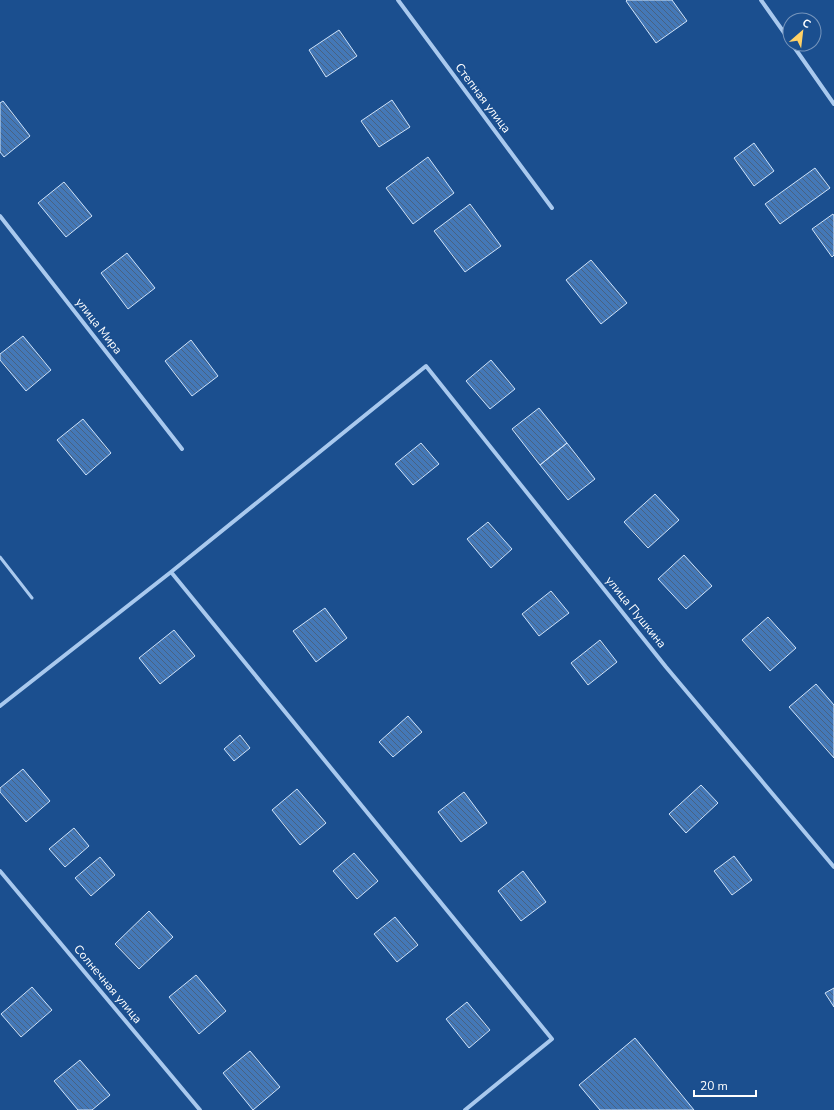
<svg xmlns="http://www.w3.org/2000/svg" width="834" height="1110" viewBox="0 0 834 1110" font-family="'Nunito Sans',sans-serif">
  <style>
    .building { fill: url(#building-back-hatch); stroke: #cfe3fa }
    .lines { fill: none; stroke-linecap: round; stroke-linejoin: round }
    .lane { stroke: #a9c9ee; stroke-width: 3 }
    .street { stroke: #a9c9ee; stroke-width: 4 }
    .labels { text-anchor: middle; stroke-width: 3; stroke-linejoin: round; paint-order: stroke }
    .street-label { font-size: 12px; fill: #fff; stroke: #1b4f8f }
  </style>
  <defs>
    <pattern id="building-back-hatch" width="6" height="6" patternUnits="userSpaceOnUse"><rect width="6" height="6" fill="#4478b7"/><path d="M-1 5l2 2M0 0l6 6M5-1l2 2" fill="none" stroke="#486282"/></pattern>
  </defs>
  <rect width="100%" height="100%" fill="#1b4f8f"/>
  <path class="building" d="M627,0H672L687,21L656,43L626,1Z
    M339,30L357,56L326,77L309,50Z
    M392,100L410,127L379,147L361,121Z
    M3,101L30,136L4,157L0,152V103Z
    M754,143L774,171L754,186L734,158Z
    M428,157L454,193L413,224L386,188Z
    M815,168L830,188L780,224L765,204Z
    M64,182L92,216L66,237L38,203Z
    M470,204L501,246L465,272L434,231Z
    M833,214L834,216V255L832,257L812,229Z
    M127,253L155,288L128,309L101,273Z
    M591,260L627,303L601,324L566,280Z
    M23,336L51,370L26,391L0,360V354Z
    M191,340L218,376L192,396L165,361Z
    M491,360L515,389L490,409L466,381Z
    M539,408L567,443L540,465L512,429Z
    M83,419L111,453L86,475L57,440Z
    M421,443L439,464L413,485L395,464Z
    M567,443L595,479L568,500L540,465Z
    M655,494L679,520L648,548L624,522Z
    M488,522L512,549L491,568L467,539Z
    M684,555L712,586L686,609L658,579Z
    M551,591L569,613L539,636L522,614Z
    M325,608L347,638L316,662L293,631Z
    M768,617L796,648L770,671L742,640Z
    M174,630L195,656L160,684L139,658Z
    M600,640L617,662L588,685L571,663Z
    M816,684L834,705V758L789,707Z
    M408,716L422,732L393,757L379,742Z
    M240,735L250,748L234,761L224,749Z
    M23,769L50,801L26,822L0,792V788Z
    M701,785L718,803L686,833L669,814Z
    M297,789L326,823L300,845L272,810Z
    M464,792L487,823L461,842L438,812Z
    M74,828L89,846L65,867L49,849Z
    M354,853L378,881L357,899L333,871Z
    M734,856L752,880L732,895L714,871Z
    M100,857L115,875L91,896L75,878Z
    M523,871L546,902L521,921L498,891Z
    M149,911L173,937L139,969L115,944Z
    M395,917L418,945L397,962L374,934Z
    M196,975L226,1011L199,1034L169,997Z
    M32,987L52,1010L21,1037L1,1014Z
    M834,988V1007L825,993Z
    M467,1002L490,1030L469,1048L446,1019Z
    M635,1038L694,1110H600L579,1085Z
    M250,1051L280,1087L253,1110L223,1073Z
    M80,1060L110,1095L92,1110H78L54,1081Z"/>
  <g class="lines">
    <path class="lane" d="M0,557L32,598"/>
    <path class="street" d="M398,0L552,208
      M761,0L790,41
      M792,44L834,104
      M0,216L182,449
      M171,572L552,1039L465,1110
      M0,706L171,572L426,366L666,667L834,867
      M0,871L200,1110"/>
  </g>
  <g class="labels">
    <g class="street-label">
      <text transform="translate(483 98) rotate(53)" y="4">Степная улица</text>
      <text transform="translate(99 326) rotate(52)" y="4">улица Мира</text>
      <text transform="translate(636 612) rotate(51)" y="4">улица Пушкина</text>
      <text transform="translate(108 984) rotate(50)" y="4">Солнечная улица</text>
    </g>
  </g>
  <g transform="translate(802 32) rotate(28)"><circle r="19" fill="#1b4f8f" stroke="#7695bc"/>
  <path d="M0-3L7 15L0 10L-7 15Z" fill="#ffd166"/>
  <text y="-6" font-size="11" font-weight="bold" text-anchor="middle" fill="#ffffff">С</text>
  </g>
  <path d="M694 1090v6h62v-6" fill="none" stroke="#ffffff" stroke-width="2"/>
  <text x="700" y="1090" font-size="12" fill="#ffffff" stroke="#1b4f8f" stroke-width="3" paint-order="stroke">20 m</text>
</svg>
